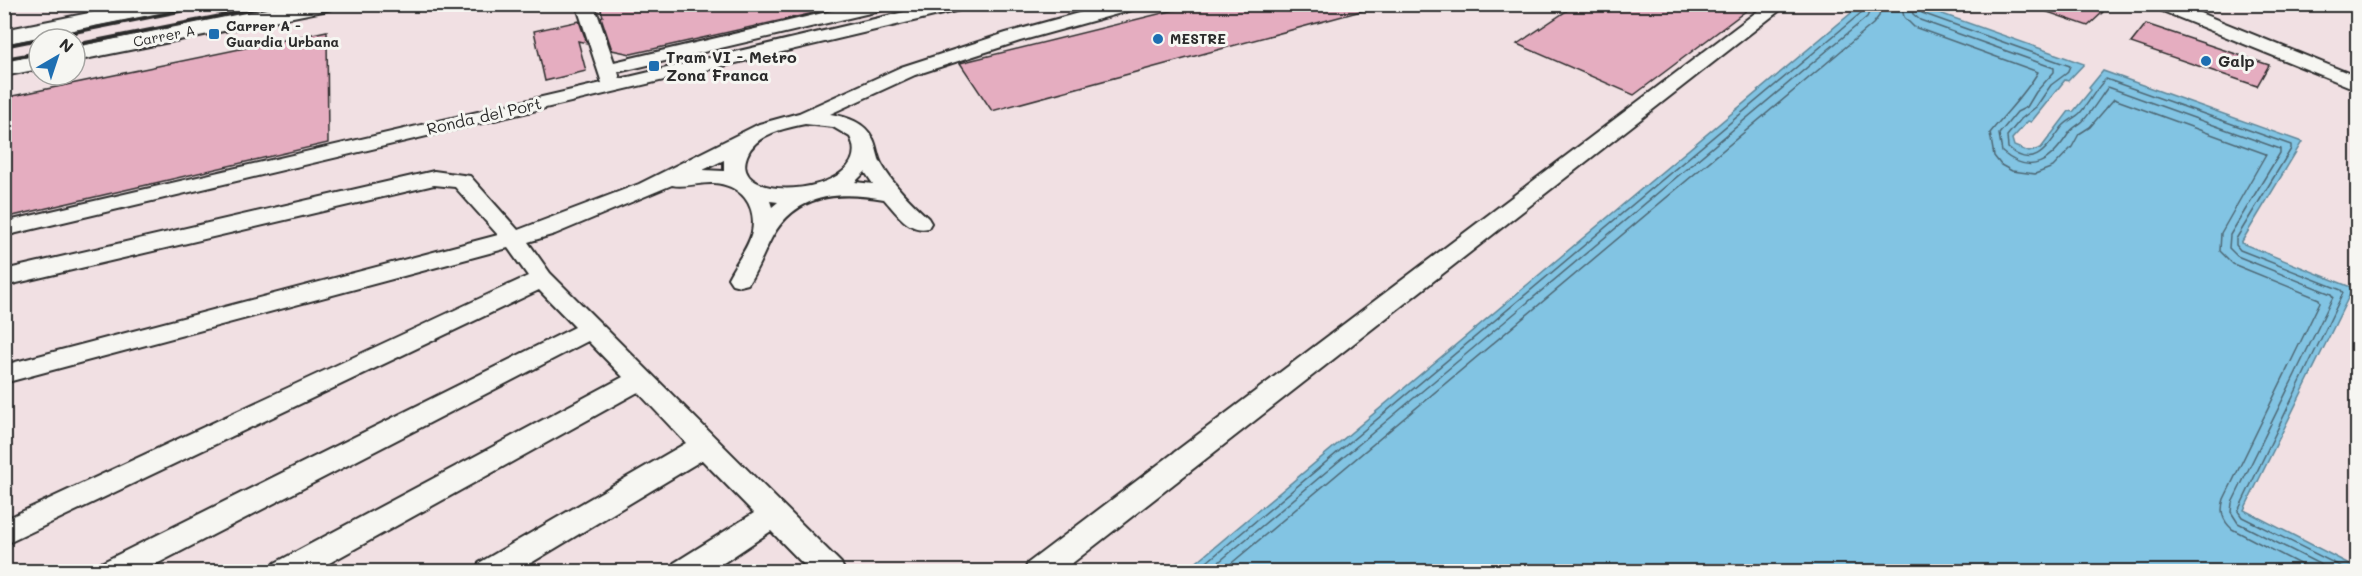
<svg xmlns="http://www.w3.org/2000/svg" width="2362" height="576" viewBox="0 0 2362 576" font-family="Mali,sans-serif">
  <style>
    .built { fill: #f1e0e3; fill-rule: evenodd }
    .water { fill: #82c4e3; stroke: #5f8799; stroke-width: 1.5 }
    .lines { fill: none; stroke-linecap: round; stroke-linejoin: round }
    .shore { stroke: #4e6875; stroke-width: 1.5 }
    .building { fill: #e5adc0; stroke: #2b2b2b; stroke-width: 1.5 }
    .minor-casing { stroke: #2b2b2b; stroke-width: 4 }
    .major-casing { stroke: #2b2b2b; stroke-width: 4 }
    .minor { fill: #f6f6f2; fill-rule: evenodd }
    .major { fill: #f6f6f2; fill-rule: evenodd }
    .rail { stroke: #2b2b2b; stroke-width: 4 }
    .poi-dot { fill: #1f6fb2; stroke: #f6f6f2; stroke-width: 2 }
    .labels { text-anchor: middle; stroke-width: 6; stroke-linejoin: round; paint-order: stroke }
    .far-poi-label { font-size: 14px; font-weight: bold; fill: #2b2b2b; stroke: #f6f6f2; text-anchor: start }
    .far-street-label { font-size: 14px; fill: #2b2b2b; stroke: #f6f6f2 }
    .poi-label { font-size: 16px; font-weight: bold; fill: #2b2b2b; stroke: #f6f6f2; text-anchor: start }
    .street-label { font-size: 16px; fill: #2b2b2b; stroke: #f6f6f2 }
  </style>
  <rect width="100%" height="100%" fill="#f6f6f2"/>
  <filter id="ink" filterUnits="userSpaceOnUse"><feTurbulence type="fractalNoise" baseFrequency=".0167" numOctaves="2"/><feDisplacementMap in="SourceGraphic" scale="12" xChannelSelector="R" yChannelSelector="G"/><feConvolveMatrix kernelMatrix="1 2 1 2 8 2 1 2 1" color-interpolation-filters="sRGB"/></filter>
  <g filter="url(#ink)">
    <path class="built" d="M4,5H1862L1186,572L5,571ZM39,39H75V75H39Z
      M1917,5H2357V568L2243,510L2352,288L2241,243L2302,142L2089,89L2092,90L2073,112L2069,111L2041,148L2033,152L2019,150L2014,146L2012,139L2048,103L2045,102L2065,80L2083,64Z"/>
    <path class="water" d="M1862,4L1917,5L2084,64L2068,81L2065,80L2031,122L2028,121L2012,139L2014,146L2029,152L2041,148L2069,111L2073,112L2091,90L2089,88L2103,71L2302,142L2241,243L2353,288L2244,510L2357,568V571H1186Z"/>
    <g class="lines">
      <path class="shore" d="M1901,4L1904,17L1914,27L2038,72C2024,96 2007,111 1990,133L1994,156L2001,165L2012,171L2035,174L2053,167L2072,147L2079,134L2090,127L2114,99L2266,154L2221,233L2220,251L2233,264L2319,299L2320,302L2224,499C2220,511 2222,520 2232,529L2315,572
        M1910,4L1913,14L1920,20L2054,68V72L2036,92L2027,107L2017,112L1999,134L2002,152C2032,177 2051,161 2069,133C2072,128 2079,125 2083,121C2092,111 2100,98 2108,87L2280,149V153L2230,235L2229,248L2237,256L2331,294L2333,297L2232,503L2231,512L2238,523L2335,572
        M1918,4L1922,13L2070,66L2067,73L2051,85L2036,107L2021,119L2007,136L2008,148C2034,171 2047,148 2062,127C2067,121 2075,118 2080,113C2090,102 2095,89 2106,79L2291,145V149L2236,239V245L2240,250L2341,290L2343,293L2238,511L2242,517L2352,572
        M1195,572L1862,12L1865,4
        M1207,572L1867,17L1873,4
        M1221,572L1873,24L1879,16L1882,4"/>
    </g>
    <path class="building" d="M599,4H817L818,12L631,54L612,50L601,17L603,16Z
      M1199,4H1364L1365,10L992,111L960,63Z
      M1577,4H1755L1634,95L1517,44Z
      M2033,4H2081L2103,12L2088,26L2033,7Z
      M579,21L587,43L578,41L586,71L545,81L534,31Z
      M2146,24L2269,65L2257,86L2131,43Z
      M327,31L328,143L4,218V124L13,96Z"/>
    <g class="lines">
      <defs>
        <path id="minor" d="M576,4H594L614,62L861,4H896L887,9L618,72L620,79L938,4H973L964,9L4,236V222L602,83Z
          M1111,4H1142L1139,8L1020,41L915,75L830,114C847,117 865,122 873,139C877,147 877,157 882,165C894,186 911,202 928,218L931,223L928,228C909,233 896,212 884,199C838,191 797,193 772,237C764,252 758,269 748,284L740,286L732,284L728,278C735,264 749,247 752,232C757,205 741,185 714,183C700,182 685,188 672,185L555,234L528,242L550,273L841,563L845,572H811L771,531L710,572H670L674,563L754,513L702,460L516,572H475L479,563L686,443L638,392L313,572H271L275,563L623,377L588,341L141,572H97L101,563L575,327L539,290L4,545V520L528,276L508,248L4,383V365L498,235L455,187L434,185L4,286V270L434,171L470,176L518,230L639,184L759,124L799,113L901,67L1006,33ZM805,124L833,127L850,137C879,193 727,209 747,156C755,134 785,128 805,124ZM724,160V171L703,170ZM865,172L873,184L855,182ZM770,201L778,202L772,207Z
          M1767,4H1788L1061,572H1024L1028,563Z
          M2152,4H2178L2358,77V90L2155,8Z"/>
        <path id="major" d="M134,4H183L180,9L172,11L4,44V30Z
          M286,4H334L331,9L323,11L75,61V47Z
          M39,55V69L4,76V62Z"/>
      </defs>
      <use href="#minor" class="minor-casing"/>
      <use href="#major" class="major-casing"/>
      <use href="#minor" class="minor"/>
      <use href="#major" class="major"/>
      <path class="rail" d="M75,45L281,4
        M4,46L215,4
        M4,59L39,53"/>
    </g>
  </g>
  <g class="poi-dot">
    <rect x="208" y="28" width="12" height="12" rx="3"/>
    <circle cx="1158" cy="39" r="6"/>
    <circle cx="2206" cy="61" r="6"/>
    <rect x="648" y="60" width="12" height="12" rx="3"/>
  </g>
  <g class="labels">
    <g class="far-poi-label">
      <text x="226" y="31">Carrer A -<tspan x="226" dy="16">Guardia Urbana</tspan></text>
      <text x="1170" y="44">MESTRE</text>
    </g>
    <g class="far-street-label">
      <text transform="translate(164 36) rotate(-11)" y="5">Carrer A</text>
    </g>
    <g class="poi-label">
      <text x="666" y="63">Tram VI - Metro<tspan x="666" dy="18">Zona Franca</tspan></text>
      <text x="2218" y="67">Galp</text>
    </g>
    <g class="street-label">
      <text transform="translate(484 116) rotate(-13)" y="6">Ronda del Port</text>
    </g>
  </g>
  <rect width="2362" height="576" fill="none" stroke="#f6f6f2" stroke-width="24"/>
  <rect x="12" y="12" width="2338" height="552" fill="none" stroke="#2b2b2b" stroke-width="2" filter="url(#ink)"/>
  <g transform="translate(57 57) rotate(39)"><circle r="28" fill="#f6f6f2" stroke="#a5a5a2" stroke-width="1.5"/>
  <path d="M0-4.5L10 22L0 15L-10 22Z" fill="#1f6fb2"/>
  <text y="-9" font-size="16" font-weight="bold" text-anchor="middle" fill="#2b2b2b">N</text>
  </g>
</svg>
